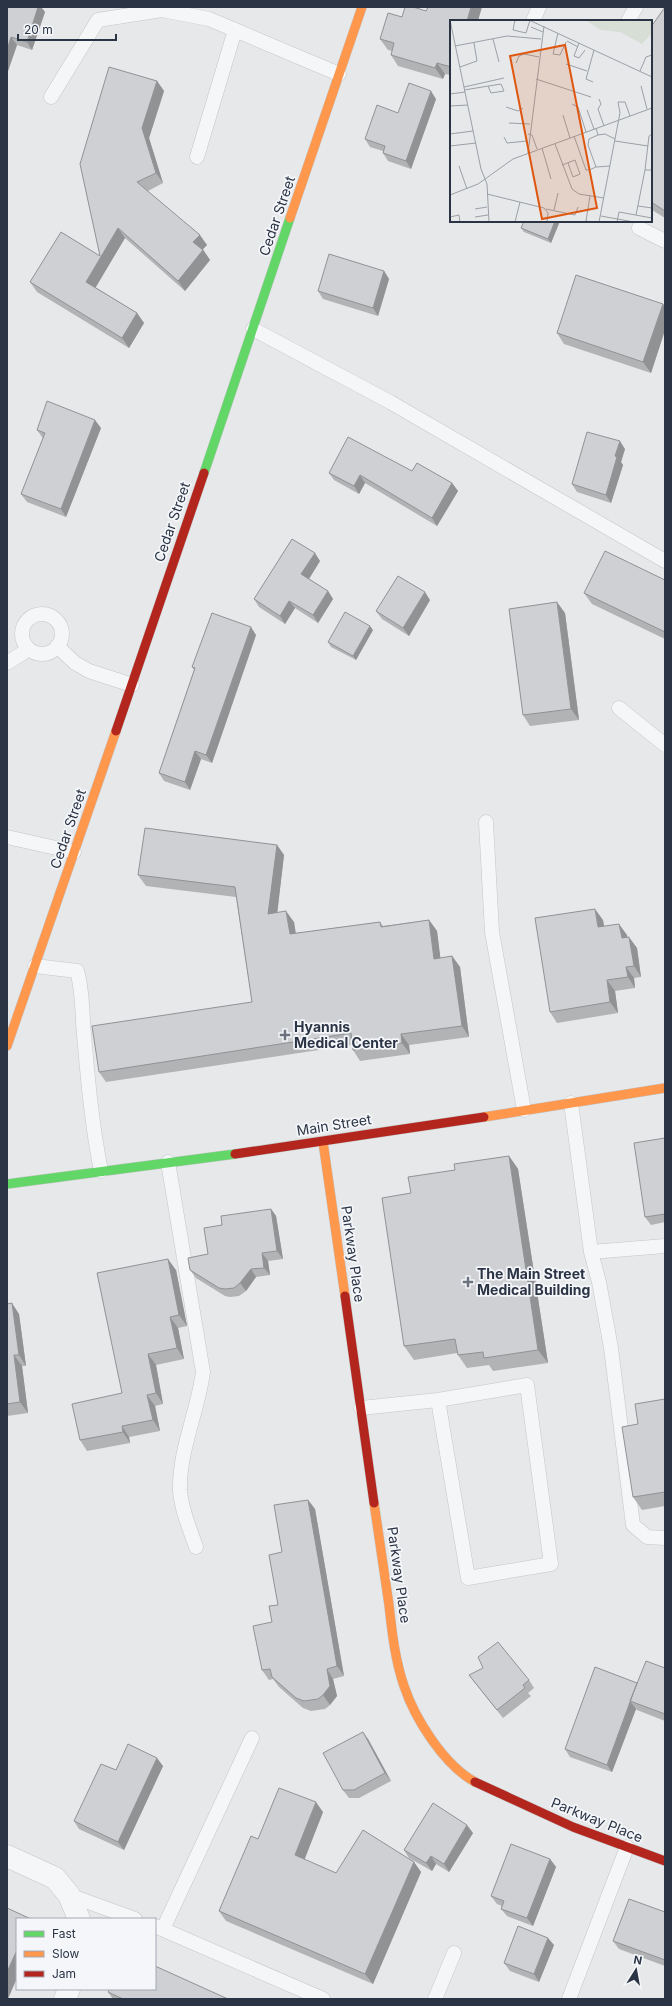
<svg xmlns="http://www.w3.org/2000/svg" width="672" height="2006" viewBox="0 0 672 2006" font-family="Inter,sans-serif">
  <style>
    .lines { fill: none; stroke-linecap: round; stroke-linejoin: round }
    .lane-casing { stroke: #c4c6c8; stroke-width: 15 }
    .street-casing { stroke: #c4c6c8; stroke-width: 23 }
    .fast-casing { stroke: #c4c6c8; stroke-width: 10 }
    .slow-casing { stroke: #c4c6c8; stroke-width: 10 }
    .jam-casing { stroke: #c4c6c8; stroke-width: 10 }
    .lane { stroke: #f5f6f7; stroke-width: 14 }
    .street { stroke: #f5f6f7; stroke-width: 22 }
    .fast { stroke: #63d668; stroke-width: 9 }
    .slow { stroke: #ff974d; stroke-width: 9 }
    .jam { stroke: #b3261e; stroke-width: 9 }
    .wall { fill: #b1b3b5 }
    .shaded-wall { fill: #909294 }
    .building { fill: #ced0d3; stroke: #909294 }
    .poi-dot { fill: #6c737f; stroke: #f4f6f9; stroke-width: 1.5 }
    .labels { text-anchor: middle; stroke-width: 3.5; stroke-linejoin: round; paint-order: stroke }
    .street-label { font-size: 14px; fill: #2b3445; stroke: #f4f6f9 }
    .poi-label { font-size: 14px; font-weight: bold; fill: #2b3445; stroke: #f4f6f9; text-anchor: start }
    .inset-road { fill: none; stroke: #9ba0a8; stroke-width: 1 }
    .view { fill: #df570f; fill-opacity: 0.15; stroke: #df570f; stroke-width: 2 }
    .inset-edge { fill: none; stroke: #2b3445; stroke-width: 2 }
  </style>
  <rect width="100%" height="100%" fill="#e6e8ea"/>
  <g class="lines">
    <defs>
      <path id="lane" d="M533,21L539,7
        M628,21L636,7
        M51,97L98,20L162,10L209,19L339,74
        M197,157L235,30
        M639,228L665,241
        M253,329L390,402L665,561
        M22 634a20 20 0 1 1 40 0a20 20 0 1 1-40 0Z
        M57,646L75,663L89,671L132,685
        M7,663L29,649
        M619,708L665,745
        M486,822L492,932L524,1110
        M7,837L74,852
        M35,966L77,971C83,991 82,1014 84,1035C88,1081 92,1126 101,1171
        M571,1103L591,1252L599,1282L611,1348L633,1525L647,1537L665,1538
        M168,1162L203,1372C198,1411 179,1450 180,1490C181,1509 190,1529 196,1547
        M591,1252L665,1246
        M361,1408L438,1400L527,1385L551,1564L468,1578L438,1400
        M69,1895L135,1919
        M155,1926L323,1999
        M163,1929L252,1738
        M435,1999L454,1953
        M569,1999L627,1847"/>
      <path id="street" d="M7,1856L55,1878L69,1895L79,1919
        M65,1999L69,1989"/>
      <path id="fast" d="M204,473L290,218
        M7,1184L235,1154"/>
      <path id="slow" d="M290,218L362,7
        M7,1046L116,731
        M484,1117L665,1088
        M323,1142L345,1296
        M374,1503C379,1537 384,1571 389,1605C392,1632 395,1660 404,1686C415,1719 444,1765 475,1782"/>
      <path id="jam" d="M116,731L204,473
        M235,1154L484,1117
        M345,1296L374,1503
        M475,1782L573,1827L665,1861"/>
    </defs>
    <use href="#lane" class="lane-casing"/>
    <use href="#street" class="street-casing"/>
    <use href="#fast" class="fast-casing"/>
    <use href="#slow" class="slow-casing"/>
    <use href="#jam" class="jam-casing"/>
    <use href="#lane" class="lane"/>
    <use href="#street" class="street"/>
    <use href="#fast" class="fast"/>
    <use href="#slow" class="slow"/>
    <use href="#jam" class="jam"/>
  </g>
  <path class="wall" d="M7,7H41L45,12L32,50L17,45L7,74Z
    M665,7V218L652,210L651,208V27Z
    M402,17L451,21V75L445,74L443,79L398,66L391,55L392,51L388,50L380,39Z
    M157,81L164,91L149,138L163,183L148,191L207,245L203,249L210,260L185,291L125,238L95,287L137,313L144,323L129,348L37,292L30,282L100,256Z
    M436,99L411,169L388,161L383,153V151L370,147L365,139L398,113Z
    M524,221H560L551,243L524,232L521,228Z
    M384,271L389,279L378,316L323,299L318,291Z
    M663,304L665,307V330L651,373L564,344L557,333Z
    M101,428L66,517L27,502L21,494L43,438L42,437L37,430Z
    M625,449L621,462L623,465L611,503L577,492L572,484Z
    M412,471L452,483L458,491L437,526L365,483L359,494L334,480L329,473Z
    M320,561L309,579L328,591L333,599L318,623L295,608L285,624L259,607L254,599Z
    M665,580V639L592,604L584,593Z
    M430,600L409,636L382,619L376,611Z
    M565,613L579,720L530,726L523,715Z
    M373,630L356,660L331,647L328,642Z
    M256,635L212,763L201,759L190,790L164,781L159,773L194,670L192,667Z
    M277,845L284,855L277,912L294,922L296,933L380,922L383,926L429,920L437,931L440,958L452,956L460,967L469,1037L409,1045L410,1054L360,1061L353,1050L352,1045L106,1082L99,1072L252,1002L236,897L146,886L138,875Z
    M603,920L604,926L627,935V937L637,948L641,977L634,978L635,988L615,991L618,1013L557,1023L550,1012Z
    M665,1138V1222L651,1225L645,1217Z
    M509,1156L518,1169L548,1363L493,1371L489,1365L467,1368L458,1355L457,1353L414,1360L404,1346L411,1193L455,1170Z
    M271,1209L276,1216L283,1259L268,1261L270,1275L256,1277L246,1291L239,1296L230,1297L225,1296L196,1278L190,1270L208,1254L222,1225Z
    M176,1270L187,1326L178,1328L184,1359L156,1365L163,1404L155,1406L160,1431L129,1437L130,1443L87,1451L80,1440L122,1393Z
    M7,1304L19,1314L26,1366H22L28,1413L7,1416Z
    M665,1399V1506L642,1510L633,1497L638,1424Z
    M308,1500L315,1509L344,1676L333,1679L337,1696L330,1705L325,1709L311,1711L303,1708L279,1687L273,1679L269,1680L262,1670L278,1605L282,1552Z
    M665,1668V1721L637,1710L636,1709L612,1772L570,1757L565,1749L637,1683Z
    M469,1675L529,1680L534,1688L528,1693L531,1696L503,1718L475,1683Z
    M368,1739L391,1781L359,1798H349L343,1790Z
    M163,1766L124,1850L79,1829L74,1821L116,1770Z
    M323,1812L304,1860L336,1873L414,1862L421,1872L373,1984L226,1921L219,1911Z
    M473,1833L449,1872L436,1864L432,1871L409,1858L404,1850Z
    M550,1859L556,1867L533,1926L507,1916L501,1909L502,1906L497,1904L491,1896Z
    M665,1912V1966L619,1949L613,1941Z
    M554,1945L539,1982L510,1971L504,1963Z
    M108,1992L228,1999H113Z"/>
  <path class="shaded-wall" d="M38,7H41L45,12L32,50L27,42Z
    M471,7H482L478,21H467Z
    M11,37L17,45L7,74V50Z
    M437,63L445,74L443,79L435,68Z
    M157,81L164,91L149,138L163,183L156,173L142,128Z
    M431,91L436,99L411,169L406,161Z
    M555,221H560L551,243L548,239Z
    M118,228L125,238L93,292L86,282Z
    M200,235L207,245L200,252L193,242Z
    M203,250L210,260L185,291L178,281Z
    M384,271L389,279L378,316L373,308Z
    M663,304L665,307V330L651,373L643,362Z
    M137,313L144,323L129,348L122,338Z
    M95,420L101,428L66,517L61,509Z
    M620,441L625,449L621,462L623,465L611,503L606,495L615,456Z
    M360,475L365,483L359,494L354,486Z
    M452,483L458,491L437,526L432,518Z
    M315,553L320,561L307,582L301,574Z
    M328,591L333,599L318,623L313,615Z
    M425,592L430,600L409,636L403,628Z
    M289,601L295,608L285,624L280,616Z
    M557,602L565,613L579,720L571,709Z
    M370,626L373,630L356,660L353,656Z
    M251,627L256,635L212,763L206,755Z
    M195,751L201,759L190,790L185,782Z
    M277,845L284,855L276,924L268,914Z
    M595,909L603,920L606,938L598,927Z
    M286,911L294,922L297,945L290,934Z
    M429,920L437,931L442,970L434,959Z
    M619,924L627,935L629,949L622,938Z
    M629,937L637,948L641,977L634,966Z
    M452,956L460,967L469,1037L462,1026Z
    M626,967L634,978L635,988L628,977Z
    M607,980L615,991L618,1013L610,1002Z
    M401,1034L409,1045L410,1054L402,1043Z
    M509,1156L518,1169L548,1363L538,1350Z
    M271,1209L276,1216L283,1259L277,1251Z
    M262,1253L268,1261L270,1275L264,1268Z
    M168,1259L176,1270L187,1326L179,1315Z
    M251,1269L256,1277L246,1291L240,1283Z
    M12,1303L19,1314L26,1366L19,1355Z
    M170,1317L178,1328L184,1359L177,1348Z
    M148,1354L156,1365L163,1404L156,1393Z
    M14,1355L22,1366L28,1413L20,1402Z
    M147,1395L155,1406L160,1431L153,1420Z
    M122,1426L129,1437L130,1443L123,1432Z
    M308,1500L315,1509L344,1676L337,1666Z
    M327,1669L333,1679L337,1696L330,1705L323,1695Z
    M637,1683L630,1701L636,1709L612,1772L607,1765Z
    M363,1732L368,1739L391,1781L385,1773Z
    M157,1758L163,1766L124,1850L118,1842Z
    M316,1802L323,1812L302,1866L295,1855Z
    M467,1825L473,1833L449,1872L444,1864Z
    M431,1856L436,1864L432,1871L426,1863Z
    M550,1859L556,1867L533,1926L527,1918Z
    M414,1862L421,1872L373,1984L365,1974Z
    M548,1938L554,1945L539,1982L534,1974Z
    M17,1950V1978L8,1999H7V1972Z"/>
  <path class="building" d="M7,7H38L27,42L11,37L7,50Z
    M405,7H413L426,11L428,7H471L467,21H451V67L437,63L435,68L391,55L394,43L380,39L388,13L402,17Z
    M665,7V211L651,202V27Z
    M109,67L157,81L142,128L156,173L137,182L200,235L193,242L203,250L178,281L118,228L86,282L137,313L122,338L30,282L61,232L100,256L80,164Z
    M409,83L431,91L406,161L383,153L385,146L365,139L377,105L398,113Z
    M524,221H555L548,239L521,228Z
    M329,254L384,271L373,308L318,291Z
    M576,275L663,304L643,362L557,333Z
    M47,401L95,420L61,509L21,494L45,433L37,430Z
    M587,432L620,441L615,456L617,457L606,495L572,484Z
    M348,437L412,471L417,463L452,483L432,518L360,475L354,486L329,473Z
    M292,539L315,553L301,574L328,591L313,615L289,601L280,616L254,599Z
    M605,551L665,580V632L584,593Z
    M398,576L425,592L403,628L376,611Z
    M557,602L571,709L523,715L509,609Z
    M345,612L370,626L353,656L328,642Z
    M212,613L251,627L206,755L195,751L185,782L159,773L195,668L192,667Z
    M145,828L277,845L268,914L286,911L290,934L380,922L381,927L429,920L434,959L452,956L462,1026L401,1034L402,1043L353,1050L351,1033L99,1072L92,1026L252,1002L235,887L138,875Z
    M595,909L598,927L619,924L622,938L629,937L634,966L626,967L628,977L607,980L610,1002L550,1012L535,918Z
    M665,1138V1214L645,1217L634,1143Z
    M509,1156L538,1350L484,1358L483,1352L458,1355L455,1339L404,1346L382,1198L411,1193L408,1177L455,1170L454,1164Z
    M271,1209L277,1251L262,1253L264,1268L251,1269L240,1283L234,1288L225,1289L219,1288L190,1270L188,1258L208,1254L204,1228L222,1225L221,1216Z
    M168,1259L179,1315L170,1317L177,1348L148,1354L156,1393L147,1395L153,1420L122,1426L123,1432L80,1440L72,1404L122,1393L97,1273Z
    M12,1303L19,1355H14L20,1402L7,1404V1304Z
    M665,1399V1492L633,1497L622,1427L638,1424L635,1404Z
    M308,1500L337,1666L327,1669L330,1686L323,1695L318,1699L304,1701L296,1698L272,1677L270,1669L262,1670L253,1626L272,1622L269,1606L278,1605L269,1555L282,1552L274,1505Z
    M498,1642L529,1680L523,1685L525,1688L497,1710L469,1675L483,1668L478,1657Z
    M646,1661L665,1668V1714L630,1701Z
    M595,1667L637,1683L607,1765L565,1749Z
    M363,1732L385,1773L354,1790H343L323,1753Z
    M128,1744L157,1758L118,1842L74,1821L101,1764L116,1770Z
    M279,1788L316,1802L295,1855L336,1873L363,1830L414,1862L365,1974L219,1911L251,1836L258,1839Z
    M433,1803L467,1825L444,1864L431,1856L426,1863L404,1850Z
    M511,1844L550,1859L527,1918L501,1909L504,1901L491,1896Z
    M629,1899L665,1912V1960L613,1941Z
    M7,1908L31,1919H17V1950L7,1972Z
    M518,1926L548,1938L534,1974L504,1963Z
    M155,1966L228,1999H123L108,1992L110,1989H155Z"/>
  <g class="poi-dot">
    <path d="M283 1029h4v4h4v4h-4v4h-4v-4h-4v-4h4z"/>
    <path d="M466 1276h4v4h4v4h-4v4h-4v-4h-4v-4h4z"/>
  </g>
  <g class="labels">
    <g class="street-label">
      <text transform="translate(277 216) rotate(-71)" y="5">Cedar Street</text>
      <text transform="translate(172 522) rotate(-71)" y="5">Cedar Street</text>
      <text transform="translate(68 829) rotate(-71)" y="5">Cedar Street</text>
      <text transform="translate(334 1125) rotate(-9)" y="5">Main Street</text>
      <text transform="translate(353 1254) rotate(82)" y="5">Parkway Place</text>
      <text transform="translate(399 1575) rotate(82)" y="5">Parkway Place</text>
      <text transform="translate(597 1820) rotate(22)" y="5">Parkway Place</text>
    </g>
    <g class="poi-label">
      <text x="294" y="1032">Hyannis<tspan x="294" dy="16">Medical Center</tspan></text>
      <text x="477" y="1279">The Main Street<tspan x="477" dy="16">Medical Building</tspan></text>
    </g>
  </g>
  <g transform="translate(450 20)">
    <rect width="202" height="202" fill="#e6e8ea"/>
    <path d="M135,0H202V13L192,24L170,12L151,10Z" fill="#d6ded6"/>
    <path class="inset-road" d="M0,0L31,149L37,164L39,202M65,0L63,10L76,13L80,0M79,0L202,57M81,7L93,12M108,13L103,34L110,35L116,22M43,19L49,42M117,21L128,27M129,23L124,36L129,38L135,30M5,26L57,16L91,19M66,43L69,36L74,34L89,37M116,44L137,51M10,47L27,41L24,23M190,51L196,37L202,35M86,59L141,77M143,62L136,59L144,30M191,66L197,89M14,67L54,58M14,70L51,64L54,71L41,73L38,66M0,74L15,72M149,79L151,84L148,89L154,106M122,84L128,87L136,112M0,86L18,85M56,87L68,91L73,88M137,90L144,109M113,95L120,118M59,103L80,104M0,114L23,111M78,114L82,115L87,129M202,114L199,116L195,150H202M148,115L155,114L165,119M124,116L136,150H139L146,147L138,125L139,119L148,115L146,108M54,117L57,123L77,121M165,121L198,126M105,124L122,169L129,174L154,178M0,126L26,123M92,128L101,159M78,133L94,6M112,145L125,140L130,154L123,157L118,143M9,146L17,169M146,147L160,146M37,174L94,188L98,193L97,202M0,175L28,164L63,139L202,88M140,176L136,201L142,202M188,186L202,188M25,189L37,187M96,189L125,195L128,187M104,190L108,173M186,195L195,150M151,196L184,202M25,197L38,195M1,202L0,197L9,195L10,202M65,202L70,182M149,202L170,93L168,82H175L180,96M167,202L169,192L202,198"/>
    <path class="view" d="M115,25L147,188L92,199L60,36Z"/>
    <rect width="202" height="202" class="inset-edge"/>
  </g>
  <rect width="672" height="2006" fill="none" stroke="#2b3445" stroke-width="16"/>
  <rect x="16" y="1918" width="140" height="72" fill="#f4f6f9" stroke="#a4a8b1"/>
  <rect x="24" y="1931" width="20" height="6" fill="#63d668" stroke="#a4a8b1"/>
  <text x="52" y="1938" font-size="12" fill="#2b3445">Fast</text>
  <rect x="24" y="1951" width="20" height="6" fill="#ff974d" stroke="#a4a8b1"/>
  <text x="52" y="1958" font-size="12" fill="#2b3445">Slow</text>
  <rect x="24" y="1971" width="20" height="6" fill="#b3261e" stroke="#a4a8b1"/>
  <text x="52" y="1978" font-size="12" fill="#2b3445">Jam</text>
  <g transform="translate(636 1970) rotate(11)" stroke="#f4f6f9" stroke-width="3" paint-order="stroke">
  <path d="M0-3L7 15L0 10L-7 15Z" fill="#2b3445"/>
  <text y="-6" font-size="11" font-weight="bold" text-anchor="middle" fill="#2b3445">N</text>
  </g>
  <path d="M18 34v6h98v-6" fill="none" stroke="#2b3445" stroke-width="2"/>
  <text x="24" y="34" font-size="12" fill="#2b3445" stroke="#f4f6f9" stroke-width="3" paint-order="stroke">20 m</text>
</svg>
